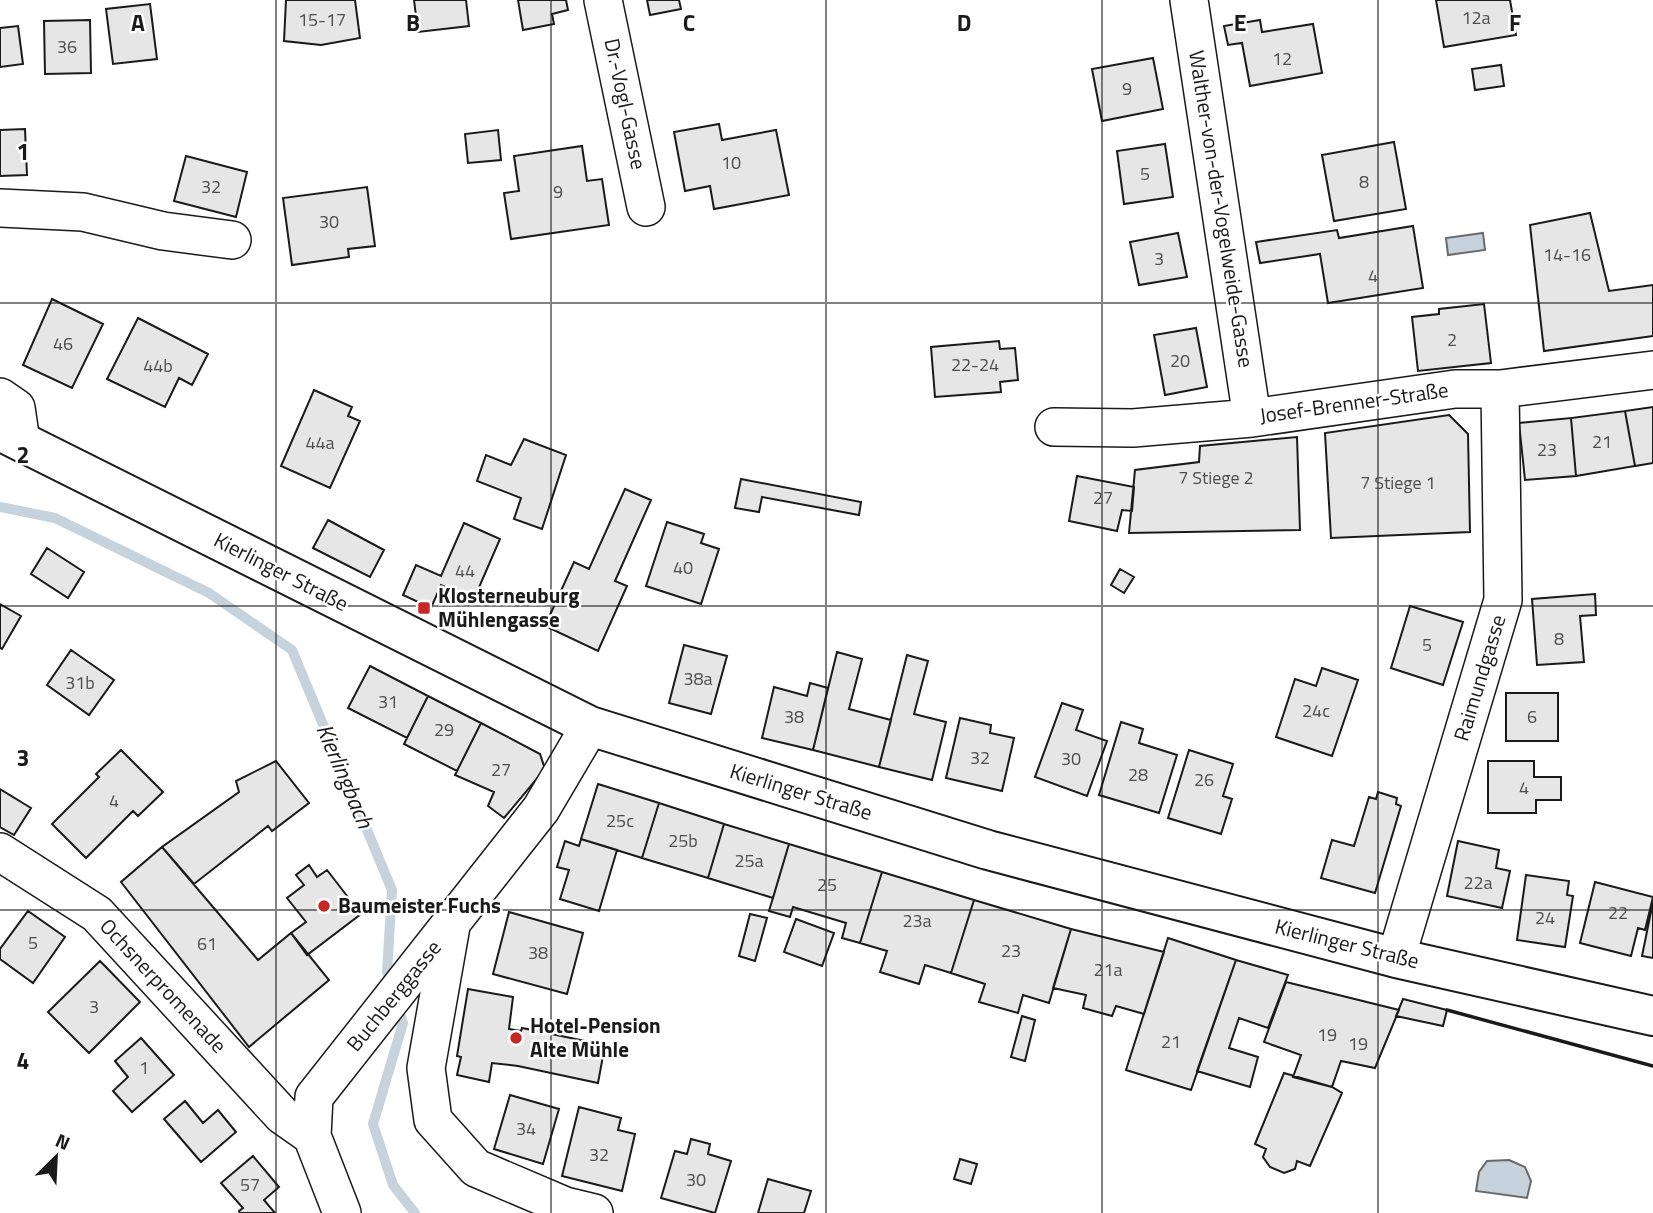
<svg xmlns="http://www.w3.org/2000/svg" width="1653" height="1213" viewBox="0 0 1653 1213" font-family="'Titillium Web',sans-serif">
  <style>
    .water { fill: #c6d2dc; stroke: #6a6a6a; stroke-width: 2 }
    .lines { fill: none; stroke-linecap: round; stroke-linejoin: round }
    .stream { stroke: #c6d2dc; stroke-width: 10 }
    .building { fill: #e6e6e6; stroke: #1a1a1a; stroke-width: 2 }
    .minor-casing { stroke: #1a1a1a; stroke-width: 40 }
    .major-casing { stroke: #1a1a1a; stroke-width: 42 }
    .minor { stroke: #fff; stroke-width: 37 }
    .major { stroke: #fff; stroke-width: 38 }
    .wall { stroke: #1a1a1a; stroke-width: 3.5 }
    .grid { fill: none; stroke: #1a1a1a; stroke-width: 2; stroke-opacity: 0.55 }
    .poi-dot { fill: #c62828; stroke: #fff; stroke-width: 2.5 }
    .labels { text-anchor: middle; stroke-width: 5; stroke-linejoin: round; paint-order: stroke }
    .number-label { font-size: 18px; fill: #4d4d4d }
    .street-label { font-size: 21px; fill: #1a1a1a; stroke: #fff }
    .poi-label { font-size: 21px; font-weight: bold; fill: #1a1a1a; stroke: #fff; text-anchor: start }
    .water-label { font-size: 23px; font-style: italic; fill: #1a1a1a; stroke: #fff }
    .grid-label { font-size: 23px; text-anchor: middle; font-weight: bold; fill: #1a1a1a; stroke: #fff; stroke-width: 5; stroke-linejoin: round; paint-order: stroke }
  </style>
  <rect width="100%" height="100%" fill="#fff"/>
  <path class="water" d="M1483,233L1485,250L1448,255L1446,238Z
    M1509,1160L1525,1167L1531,1181L1527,1198L1476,1191L1479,1172L1487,1161Z"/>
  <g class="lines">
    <path class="stream" d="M0,507L55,518L209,593L292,650L392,890L387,972L392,986
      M397,1004L403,1023L373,1124L393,1185L415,1213"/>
  </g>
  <path class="building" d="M286,0H355L360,38L321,45L284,41Z
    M414,0H466L469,26L418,32Z
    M518,0H566L568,10L552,14L554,24L523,30Z
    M647,0H679L681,9L650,15Z
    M1436,0H1510L1516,35L1444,47Z
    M150,4L157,59L113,64L106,9Z
    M90,20L91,73L45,74L44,21Z
    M1260,20L1262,32L1313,24L1322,73L1250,86L1242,43L1228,45L1224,26Z
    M18,26L23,64L0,67V28Z
    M1153,58L1163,109L1102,121L1092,69Z
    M1501,65L1504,86L1475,90L1472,69Z
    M719,124L722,140L776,130L789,195L714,209L710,186L685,191L674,132Z
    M25,129L27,175L0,176V130Z
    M498,130L501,160L468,163L465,134Z
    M1394,142L1406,209L1334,221L1322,155Z
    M1165,144L1173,197L1124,204L1117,151Z
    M582,146L587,181L602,179L609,225L511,239L504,193L519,191L514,156Z
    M186,156L247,172L236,217L174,201Z
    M367,187L375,246L348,249L349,257L292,265L283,198Z
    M1590,213L1609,291L1653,285V336L1544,351L1530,225Z
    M1413,226L1423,288L1328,303L1320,254L1260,263L1256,242L1337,230L1339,238Z
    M1178,233L1187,277L1139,285L1130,242Z
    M52,299L103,324L72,388L23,365Z
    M1484,304L1491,363L1418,371L1412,317L1439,314V309Z
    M138,318L208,354L192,385L179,378L165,407L107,379Z
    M1196,328L1207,387L1165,395L1154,335Z
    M999,341L1000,349L1015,348L1018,380L1000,382L1001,392L935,397L931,347Z
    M314,390L352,407L348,416L360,421L330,488L281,466Z
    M1653,407V463L1635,466L1625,411Z
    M1625,411L1635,466L1576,476L1571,418Z
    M1449,415L1468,434L1470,532L1331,538L1325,433Z
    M1571,418L1576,476L1525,480L1519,423Z
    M1297,437L1300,530L1129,533L1135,470L1199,462L1200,446Z
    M524,439L566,455L542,529L514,519L521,498L477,481L486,455L511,465Z
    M1077,476L1134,487L1132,511L1122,510L1117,531L1069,521Z
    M741,479L861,502L859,515L762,497L759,512L735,508Z
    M625,489L651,500L615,581L627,586L598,651L545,626L574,562L589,569Z
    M328,520L384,550L370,577L313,548Z
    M667,522L704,534L701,543L719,549L701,604L646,586Z
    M464,523L500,539L474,599L441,585L431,608L403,595L416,565L441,576Z
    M47,548L84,572L68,598L31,574Z
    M1120,569L1134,577L1124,593L1111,585Z
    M1595,594L1596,615L1580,616L1584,662L1537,665L1532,599Z
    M0,604L21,616L2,649L0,648Z
    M1410,606L1463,622L1443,685L1391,668Z
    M684,645L727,656L711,714L669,703Z
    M71,650L114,680L89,715L47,685Z
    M837,652L862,659L849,709L891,720L879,767L813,750Z
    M907,655L928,661L914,714L946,722L932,780L879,767Z
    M370,666L428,696L407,738L348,708Z
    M1322,668L1358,680L1332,756L1276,737L1295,679L1316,686Z
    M810,683L828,688L813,750L762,738L774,687L807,696Z
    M1506,693H1558V741H1506Z
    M428,696L481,723L457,771L404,744Z
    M1062,703L1083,710L1076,730L1107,741L1087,796L1035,777Z
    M960,718L991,725L990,733L1014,738L1002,791L946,778Z
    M1121,722L1143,729L1139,743L1177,755L1159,813L1099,795Z
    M481,723L540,754L545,769L504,818L488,806L494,792L455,775Z
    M121,750L163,792L138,816L133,811L86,858L52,824L99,777L96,774Z
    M1189,750L1233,764L1223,796L1232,799L1221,834L1168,818Z
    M276,761L309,803L272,831L268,826L194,884L162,847L239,792L236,781Z
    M1488,761H1534V777H1561V800H1536V813H1488Z
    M598,784L659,803L642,858L581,839Z
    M0,789L31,808L14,835L0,827Z
    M1378,792L1397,798L1396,804L1401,806L1375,893L1321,878L1332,840L1354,846L1369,797L1376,799Z
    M659,803L724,824L708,878L642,858Z
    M724,824L789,844L773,898L708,878Z
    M581,839L617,850L599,911L560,899L569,870L557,867L565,841L579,846Z
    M1458,841L1499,850L1496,868L1510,871L1502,908L1447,896Z
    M789,844L882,872L860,943L842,938L846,923L793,907L790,917L769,911Z
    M162,847L258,960L291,933L329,980L249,1047L121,882Z
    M309,865L317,877L327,870L361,914L307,955L291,933L306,922L287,898L304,885L296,875Z
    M882,872L974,900L951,973L925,965L919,984L880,972L887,951L860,943Z
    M1526,875L1569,881L1567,895L1573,896L1565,947L1517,940Z
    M1595,882L1653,897L1645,930L1638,928L1631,956L1580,943Z
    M974,900L1071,929L1049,1003L1023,995L1018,1013L979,1002L985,984L951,973Z
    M1653,902V958L1642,956Z
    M28,911L65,937L33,983L0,959V949Z
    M509,912L583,933L567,994L493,974Z
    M750,914L767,918L755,961L739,956Z
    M796,919L834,933L822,966L784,952Z
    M1071,929L1164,952L1144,1014L1116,1006L1112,1016L1083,1008L1086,995L1053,988Z
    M1168,938L1236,960L1191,1090L1126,1070Z
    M1236,960L1288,975L1268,1028L1239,1018L1229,1048L1258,1057L1250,1087L1197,1071Z
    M100,961L140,1002L89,1053L48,1012Z
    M1286,982L1399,1010L1375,1068L1341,1061L1332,1087L1293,1077L1301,1055L1264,1042Z
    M468,989L513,997L509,1029L521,1031L522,1028L605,1045L598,1083L518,1066L492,1063L489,1082L457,1075L461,1057L457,1056Z
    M1403,999L1447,1010L1443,1026L1396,1016Z
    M1022,1016L1035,1020L1025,1061L1011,1057Z
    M141,1038L174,1075L132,1112L113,1091L128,1077L115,1061Z
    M1284,1073L1332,1087L1342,1093L1310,1166L1297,1161L1295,1169L1284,1173L1270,1167L1263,1157L1266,1149L1255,1144Z
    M510,1095L559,1109L543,1164L494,1149Z
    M185,1101L203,1123L218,1110L236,1132L201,1162L164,1119Z
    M579,1107L621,1118L618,1130L635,1134L622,1191L562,1176Z
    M691,1139L710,1144L708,1154L731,1161L715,1213L661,1198L675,1151L687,1154Z
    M253,1156L279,1187L264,1200L275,1213H240L239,1211L243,1208L221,1183Z
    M960,1159L977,1164L971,1184L954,1179Z
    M768,1179L811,1191L804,1213H758Z"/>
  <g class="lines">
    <defs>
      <path id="minor" d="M603,0L646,207
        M1189,0L1252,418
        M0,208L83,212L163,231L232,240
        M0,397L16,408L21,442
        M1054,427L1133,428L1252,418L1455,389H1500L1653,370
        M0,852L97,914L282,1115L312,1136
        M451,926L426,1068L433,1120L476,1168L565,1206L594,1213
        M1396,958L1503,600L1500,389
        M342,1213L312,1136L314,1097L541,809L590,726"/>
      <path id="major" d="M0,431L590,726L988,850L1396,958L1653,1016"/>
    </defs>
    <use href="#minor" class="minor-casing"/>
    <use href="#major" class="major-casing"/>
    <use href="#minor" class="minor"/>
    <use href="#major" class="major"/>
    <path class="wall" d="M1447,1010L1653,1066"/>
  </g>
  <path class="grid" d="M276,0V1213M551,0V1213M826,0V1213M1102,0V1213M1378,0V1213M0,303H1653M0,606H1653M0,910H1653"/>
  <g class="poi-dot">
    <rect x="417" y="601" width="14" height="14" rx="3.5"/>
    <circle cx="324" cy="906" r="7"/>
    <circle cx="516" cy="1038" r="7"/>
  </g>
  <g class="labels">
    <g class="number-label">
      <text x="1476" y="24">12a</text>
      <text x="322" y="26">15-17</text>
      <text x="67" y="53">36</text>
      <text x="1282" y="65">12</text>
      <text x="1127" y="95">9</text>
      <text x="731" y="169">10</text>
      <text x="1145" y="180">5</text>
      <text x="1364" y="188">8</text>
      <text x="211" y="193">32</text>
      <text x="558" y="198">9</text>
      <text x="329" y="228">30</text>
      <text x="1567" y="261">14-16</text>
      <text x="1159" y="265">3</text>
      <text x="1373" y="282">4</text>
      <text x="1452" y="346">2</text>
      <text x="63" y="350">46</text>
      <text x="1180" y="367">20</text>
      <text x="975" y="371">22-24</text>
      <text x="158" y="372">44b</text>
      <text x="1602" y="448">21</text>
      <text x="320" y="449">44a</text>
      <text x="1547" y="456">23</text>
      <text x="1216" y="484">7 Stiege 2</text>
      <text x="1398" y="489">7 Stiege 1</text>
      <text x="1103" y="504">27</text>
      <text x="683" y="574">40</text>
      <text x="465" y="577">44</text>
      <text x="1559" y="645">8</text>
      <text x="1427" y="651">5</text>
      <text x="698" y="685">38a</text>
      <text x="80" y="689">31b</text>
      <text x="388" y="708">31</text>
      <text x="1316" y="717">24c</text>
      <text x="794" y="723">38</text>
      <text x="1532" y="723">6</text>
      <text x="444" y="736">29</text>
      <text x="980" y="764">32</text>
      <text x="1071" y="765">30</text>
      <text x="501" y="776">27</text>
      <text x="1138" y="781">28</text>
      <text x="1204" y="786">26</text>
      <text x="1524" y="794">4</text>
      <text x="114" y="807">4</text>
      <text x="620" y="827">25c</text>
      <text x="683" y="847">25b</text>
      <text x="749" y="867">25a</text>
      <text x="1478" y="889">22a</text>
      <text x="827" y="891">25</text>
      <text x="1618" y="919">22</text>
      <text x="1545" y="924">24</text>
      <text x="917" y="927">23a</text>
      <text x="33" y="949">5</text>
      <text x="207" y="950">61</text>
      <text x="1011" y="957">23</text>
      <text x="538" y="959">38</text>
      <text x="1108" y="976">21a</text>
      <text x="94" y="1013">3</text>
      <text x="1327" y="1041">19</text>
      <text x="1171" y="1048">21</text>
      <text x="1358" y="1050">19</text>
      <text x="144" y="1074">1</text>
      <text x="526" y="1135">34</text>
      <text x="599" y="1161">32</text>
      <text x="696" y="1186">30</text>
      <text x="250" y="1191">57</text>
    </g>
    <g class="street-label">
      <text transform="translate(625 104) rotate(78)" y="7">Dr.-Vogl-Gasse</text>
      <text transform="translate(1221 209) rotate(81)" y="7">Walther-von-der-Vogelweide-Gasse</text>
      <text transform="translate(1354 403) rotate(-8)" y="7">Josef-Brenner-Straße</text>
      <text transform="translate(281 572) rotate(27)" y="7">Kierlinger Straße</text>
      <text transform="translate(1480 678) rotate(-73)" y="7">Raimundgasse</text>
      <text transform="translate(801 792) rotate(17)" y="7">Kierlinger Straße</text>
      <text transform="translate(1347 944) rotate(14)" y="7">Kierlinger Straße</text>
      <text transform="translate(163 986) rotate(47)" y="7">Ochsnerpromenade</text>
      <text transform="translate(394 996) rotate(-51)" y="7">Buchberggasse</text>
    </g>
    <g class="poi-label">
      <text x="438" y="603">Klosterneuburg<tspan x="438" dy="24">Mühlengasse</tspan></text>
      <text x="338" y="913">Baumeister Fuchs</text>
      <text x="530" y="1033">Hotel-Pension<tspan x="530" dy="24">Alte Mühle</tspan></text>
    </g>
    <g class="water-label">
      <text transform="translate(345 776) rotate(67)" y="8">Kierlingbach</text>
    </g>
  </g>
  <g class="grid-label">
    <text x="138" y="31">A</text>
    <text x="413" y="31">B</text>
    <text x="689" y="31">C</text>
    <text x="964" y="31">D</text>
    <text x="1240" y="31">E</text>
    <text x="1515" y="31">F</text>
    <text x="23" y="160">1</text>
    <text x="23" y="463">2</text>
    <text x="23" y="766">3</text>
    <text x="23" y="1069">4</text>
  </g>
  <g transform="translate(56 1157) rotate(24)" stroke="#ffffff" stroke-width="5" paint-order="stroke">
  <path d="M0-5L12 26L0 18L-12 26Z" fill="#1a1a1a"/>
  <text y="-10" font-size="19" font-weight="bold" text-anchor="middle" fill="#1a1a1a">N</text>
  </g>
</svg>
